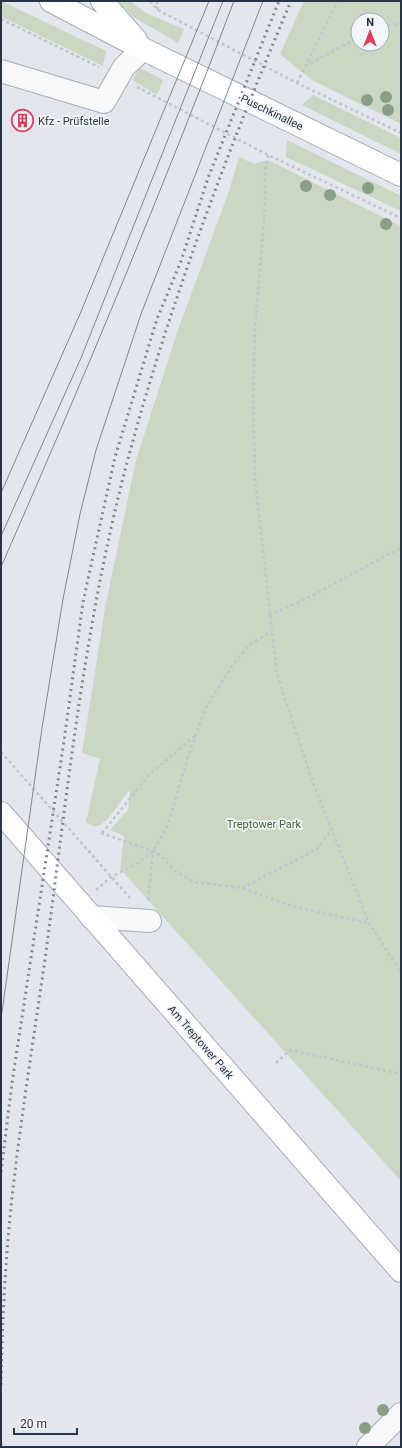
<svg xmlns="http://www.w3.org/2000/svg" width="402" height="1448" viewBox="0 0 402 1448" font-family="Roboto,sans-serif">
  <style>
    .green { fill: #c9d7c3; fill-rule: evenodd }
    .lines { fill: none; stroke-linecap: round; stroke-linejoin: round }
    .minor-casing { stroke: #a7aeb8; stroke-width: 24 }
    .major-casing { stroke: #a1acba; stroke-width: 24 }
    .path { stroke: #c0c5cb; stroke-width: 2.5; stroke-dasharray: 3 3; stroke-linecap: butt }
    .minor { stroke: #f6f8fa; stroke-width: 22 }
    .major { stroke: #fff; stroke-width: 22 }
    .tram { stroke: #7a8798; stroke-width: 1 }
    .rail { stroke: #7a8798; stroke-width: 3; stroke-dasharray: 2 4; stroke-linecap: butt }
    .tree { fill: #89a087 }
    .labels { text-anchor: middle; stroke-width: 3.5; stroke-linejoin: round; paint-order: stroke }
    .street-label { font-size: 11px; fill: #283547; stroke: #f3f6f9 }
    .poi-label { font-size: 11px; fill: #283547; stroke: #f3f6f9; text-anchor: start }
    .park-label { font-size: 11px; fill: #3f6534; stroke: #f3f6f9 }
  </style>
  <rect width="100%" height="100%" fill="#e3e7ed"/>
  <path class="green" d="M1,1L106,51L103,66L6,19L1,15Z
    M116,1H130L146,13L184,29L178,43L135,18Z
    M304,1H401V124L312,80L280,54ZM358,20H382V44H358Z
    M140,68L163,80L157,95L132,80Z
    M313,95L401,138V154L302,105Z
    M287,140L401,196V211L286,157Z
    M239,157L254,164L268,160L401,226V1181L120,869L124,836L110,830L128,810L130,790C122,797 106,829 94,826C92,826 88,823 86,822L100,759L82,753L106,603L136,460L179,327L228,194Z"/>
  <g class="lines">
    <defs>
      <path id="minor" d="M1,71L104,102L124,67L143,49
        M91,917L150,921
        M368,1447L401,1414"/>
      <path id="major" d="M51,1L143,49L401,175
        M102,1L136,40
        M1,813L401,1271"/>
    </defs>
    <use href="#minor" class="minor-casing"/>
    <use href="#major" class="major-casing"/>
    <path class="path" d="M150,1L158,10L297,83L401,133
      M157,1L158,10
      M1,19L99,67
      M382,27L401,23
      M305,66L358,38
      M297,83L338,1
      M137,87L268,155L401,218
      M268,155L265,172V207L255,328L253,399L255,479L277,674L313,783L369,923L401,973
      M269,615C316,597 356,570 401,548
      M1,752L130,898
      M101,833L153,851L163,858L174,870L194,882L242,888L295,907L369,923
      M102,833L149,775L195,736
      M242,888L317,849L332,829
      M96,890L111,877L138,863L153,851L167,827L189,754L205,709L232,666L249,645L271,632
      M148,900L153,852
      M276,1063L290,1050L401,1074"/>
    <use href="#minor" class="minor"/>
    <use href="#major" class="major"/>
    <path class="tram" d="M1,493L80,314L209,1
      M1,536L81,358L223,1
      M1,567C83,380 162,192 234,1
      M1,1019L42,728L63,599L80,514L96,450L141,314L263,1"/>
    <path class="rail" d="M1,1172L12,1083L64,741L83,602L115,457L157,319L181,261L208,178L279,1
      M1,1385C2,1326 5,1266 11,1207C20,1122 34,1037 46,952C68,787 85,619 128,459C170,302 228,150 291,1
      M1,1443V1447"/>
  </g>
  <g class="tree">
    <circle cx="386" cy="97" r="6"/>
    <circle cx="367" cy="100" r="6"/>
    <circle cx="388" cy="110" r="6"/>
    <circle cx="306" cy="186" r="6"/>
    <circle cx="368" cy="188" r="6"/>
    <circle cx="330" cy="195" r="6"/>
    <circle cx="386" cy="224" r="6"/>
    <circle cx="383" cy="1410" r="6"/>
    <circle cx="365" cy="1428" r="6"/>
  </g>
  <defs>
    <symbol id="building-ring" viewBox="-11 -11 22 22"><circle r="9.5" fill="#f3f6f9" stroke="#de3c5b" stroke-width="1.5"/><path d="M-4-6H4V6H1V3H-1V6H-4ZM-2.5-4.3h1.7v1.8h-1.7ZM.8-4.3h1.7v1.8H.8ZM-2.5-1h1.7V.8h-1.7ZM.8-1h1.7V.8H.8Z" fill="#de3c5b"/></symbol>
  </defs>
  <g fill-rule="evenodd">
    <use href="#building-ring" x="10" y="108" width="25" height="25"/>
  </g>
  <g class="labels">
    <g class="street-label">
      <text transform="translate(272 112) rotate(26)" y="4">Puschkinallee</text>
      <text transform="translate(201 1042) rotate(49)" y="4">Am Treptower Park</text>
    </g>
    <g class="poi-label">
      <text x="38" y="125">Kfz - Prüfstelle</text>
    </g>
    <g class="park-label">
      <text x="264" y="828">Treptower Park</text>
    </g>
  </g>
  <rect width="402" height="1448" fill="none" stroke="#283547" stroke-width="4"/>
  <g transform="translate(370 32)"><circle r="19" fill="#f3f6f9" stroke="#a2a9b2"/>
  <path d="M0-3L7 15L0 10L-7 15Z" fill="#de3c5b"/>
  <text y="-6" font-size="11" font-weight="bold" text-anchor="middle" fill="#283547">N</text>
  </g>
  <path d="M14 1428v6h63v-6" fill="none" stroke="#283547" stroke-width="2"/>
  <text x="20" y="1428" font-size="12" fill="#283547" stroke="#f3f6f9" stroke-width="3" paint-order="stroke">20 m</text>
</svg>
